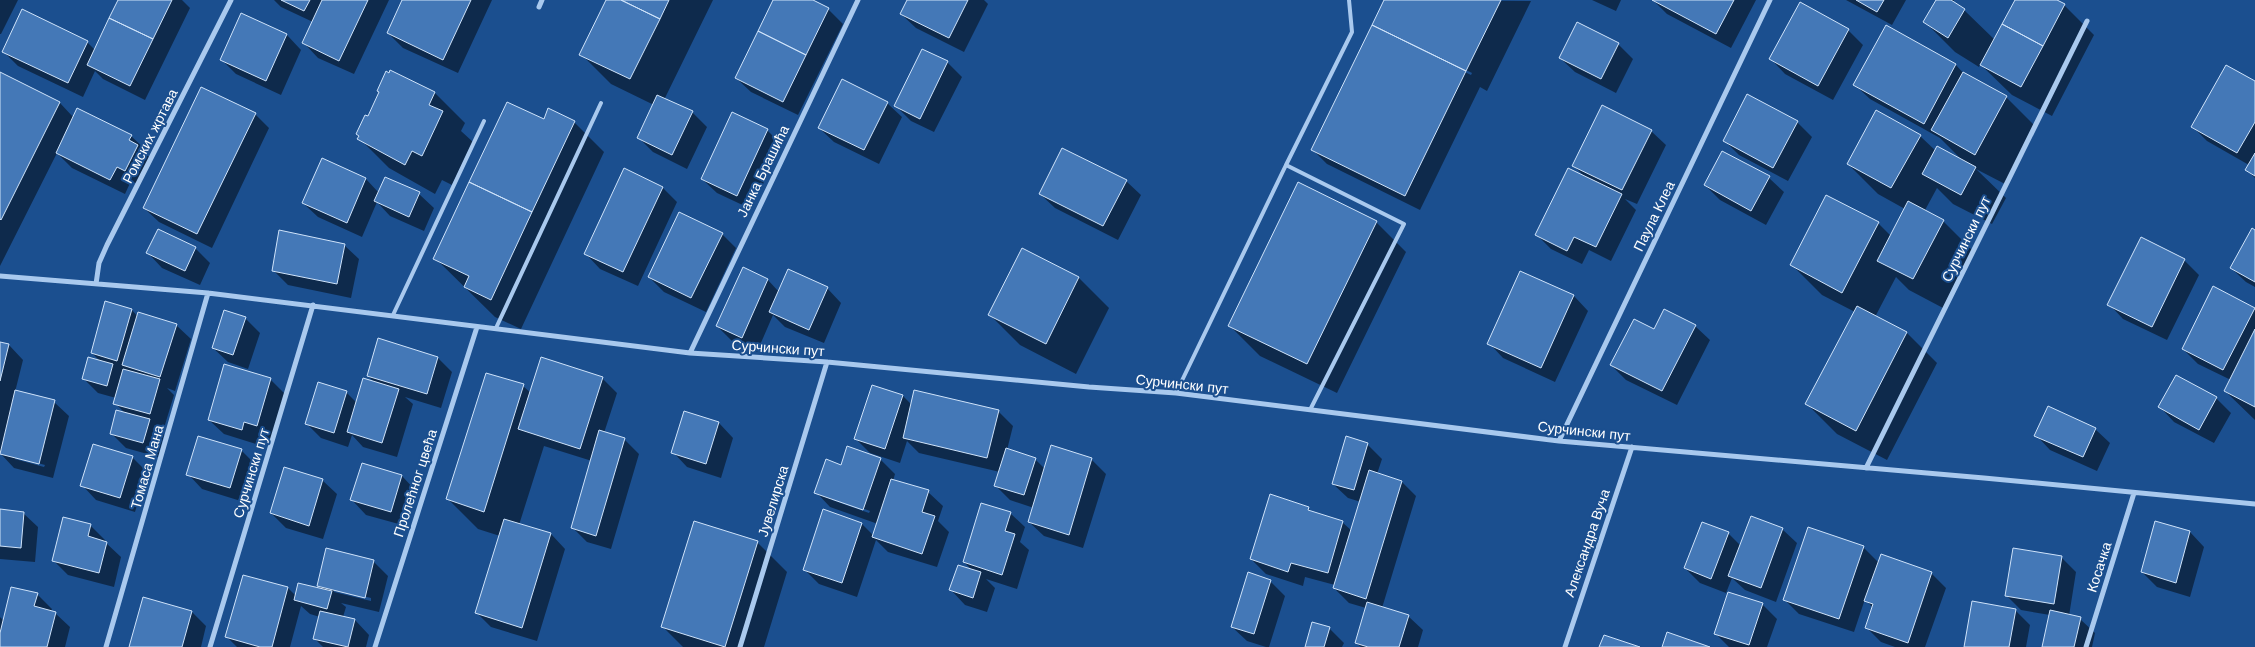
<svg xmlns="http://www.w3.org/2000/svg" width="2255" height="647" viewBox="0 0 2255 647" font-family="Arial,sans-serif">
  <style>
    .shadow { fill: #0007; fill-rule: evenodd }
    .building { fill: #4478b7; stroke: #cfe3fa }
    .lines { fill: none; stroke-linecap: round; stroke-linejoin: round }
    .service { stroke: #a9c9ee; stroke-width: 4 }
    .minor { stroke: #a9c9ee; stroke-width: 5 }
    .labels { text-anchor: middle; stroke-width: 4; stroke-linejoin: round; paint-order: stroke }
    .street-label { font-size: 14px; fill: #fff; stroke: #1b4f8f }
  </style>
  <rect width="100%" height="100%" fill="#1b4f8f"/>
  <path class="shadow" d="M0,0H18L1,34H0Z
    M120,0H182L190,8L145,100L103,79L95,71L83,97L18,66L3,51L23,11L87,42L95,50Z
    M274,0H389L354,74L318,58L304,43L313,22L281,7Z
    M403,0H492L458,73L403,48L388,33Z
    M607,0H713L664,100L692,112L707,127L687,169L653,152L639,138L654,105L611,84L581,54Z
    M775,0H811L828,9L843,24L798,115L751,92L736,78Z
    M908,0H984L988,4L964,52L916,28L901,14Z
    M1385,0L1531,1L1487,91L1480,87L1420,210L1327,164L1312,149ZM1396,35L1472,73L1471,75L1396,38Z
    M1592,0H1621L1616,11Z
    M1653,0H1756L1731,48L1667,14Z
    M1846,0H1906L1892,25Z
    M1938,0H1954L1953,3L1964,10L1995,40L2017,0H2054L2064,5L2094,35L2052,116L2012,95L1980,64L1979,67L1955,52L1925,22Z
    M242,15L287,35L301,50L281,95L236,74L221,59Z
    M1886,27L1956,65L1965,75L2006,97L2036,127L2005,184L1976,169L2006,198L1992,224L1953,204L1937,188L1924,212L1943,221L1973,251L1943,308L1909,290L1896,277L1875,317L1907,333L1937,363L1887,460L1837,434L1807,404L1855,312L1822,295L1792,265L1878,223L1891,236L1905,209L1878,194L1848,164L1920,136L1936,151L1962,160L1940,138L1870,99L1855,85Z
    M1848,30L1863,45L1833,100L1785,74L1771,59Z
    M1618,44L1633,59L1616,93L1575,72L1560,58Z
    M947,62L962,77L934,132L911,121L896,106Z
    M391,72L435,93L465,123L461,131L473,142L452,185L442,180L435,194L389,168L359,138L357,134L369,118Z
    M0,74L60,103L74,118L131,136L146,150L145,153L152,160L140,185L131,181L125,194L72,168L57,153L0,266Z
    M2255,83V178L2247,170L2249,165L2207,141L2192,126Z
    M887,103L902,117L879,164L834,142L819,128Z
    M255,114L269,128L212,248L159,222L144,208Z
    M544,120L574,122L604,152L521,329L495,317L435,258Z
    M1797,122L1812,137L1788,181L1739,155L1724,140Z
    M767,130L782,145L751,209L717,193L702,179Z
    M1651,131L1666,145L1637,204L1625,199L1636,210L1611,261L1589,250L1582,264L1551,249L1536,234L1585,177L1574,166Z
    M1723,153L1769,178L1784,192L1766,225L1720,200L1705,185Z
    M322,160L366,179L379,193L385,178L419,194L434,208L424,231L390,216L377,202L362,237L318,217L303,203Z
    M1126,181L1141,195L1118,240L1055,208L1040,194Z
    M663,188L677,202L638,286L600,269L586,254Z
    M1376,222L1406,252L1337,393L1260,356L1230,326Z
    M158,231L195,248L210,263L200,285L162,268L148,253Z
    M2255,231V287L2246,282L2231,268Z
    M722,234L736,248L706,312L664,292L649,277Z
    M344,245L359,259L351,298L288,285L273,270Z
    M1023,250L1079,278L1109,308L1076,374L1020,345L990,315Z
    M2184,260L2199,275L2167,340L2123,319L2109,304Z
    M743,269L768,280L779,292L827,288L841,303L824,343L785,327L773,315L757,352L732,341L717,326Z
    M1521,272L1574,296L1588,311L1555,382L1503,358L1489,343Z
    M2254,309L2255,310V420L2225,391L2231,380L2198,364L2183,349Z
    M132,310L138,317L176,325L191,339L175,391L167,388L174,395L164,428L154,425L164,435L158,457L126,448L111,433L125,413L115,403L116,398L98,393L84,379L101,362L92,353Z
    M245,318L260,333L248,369L228,362L213,348Z
    M1695,326L1710,340L1677,405L1626,380L1611,365L1654,331Z
    M0,343L9,345L23,360L15,392L54,402L69,416L53,478L14,468L0,453ZM15,457L45,465L44,467L15,459Z
    M438,358L452,372L441,408L405,397L413,404L397,457L363,447L352,435L348,447L321,438L307,424L346,392L357,403L375,383L368,376Z
    M602,378L617,393L604,433L624,439L639,454L611,549L587,542L573,528L592,461L544,446L519,525L551,534L565,549L537,641L491,627L476,612L500,536L478,529L448,499L523,386L531,393Z
    M270,379L285,394L271,439L259,436L256,444L224,434L209,420Z
    M903,396L912,405L998,411L1013,426L1007,450L1035,459L1045,469L1091,459L1106,474L1083,548L1044,536L1029,522L1034,508L1010,500L996,486L1000,472L919,453L907,441L900,463L870,453L855,438Z
    M2216,398L2231,413L2214,443L2174,422L2160,407Z
    M685,413L719,423L733,438L721,478L687,467L673,452Z
    M2095,429L2110,443L2097,471L2050,450L2036,435Z
    M1367,444L1382,459L1377,474L1402,482L1416,496L1382,608L1408,616L1423,630L1418,647H1361L1356,643L1366,608L1349,603L1334,588L1335,585L1305,577L1303,586L1266,574L1251,559L1308,508L1313,513L1342,522L1352,531L1361,502L1348,498L1333,484Z
    M241,450L256,465L244,502L202,489L188,474Z
    M132,457L147,472L135,512L96,500L82,485Z
    M880,459L895,474L893,481L928,492L943,506L938,521L949,532L937,567L888,552L876,540L857,597L819,584L804,569L824,511L862,524L874,536L878,524L830,507L816,492L841,466ZM832,497L870,511L869,513L832,500Z
    M402,476L416,491L406,526L366,515L352,500Z
    M322,480L337,494L323,539L286,528L271,513Z
    M0,511L23,513L38,527L35,562L0,559Z
    M1010,513L1025,527L1020,542L1029,550L1017,589L986,579L995,588L987,612L965,605L951,590L973,571L964,562Z
    M2156,522L2190,532L2204,547L2190,597L2157,587L2142,572Z
    M90,525L105,540V542L121,557L114,587L68,575L54,561Z
    M1782,529L1797,543L1776,602L1745,590L1732,578L1726,593L1700,583L1685,568L1728,533L1741,546Z
    M757,542L787,572L764,647H683L662,626Z
    M1863,547L1879,563L1881,556L1932,574L1946,588L1925,647H1895L1881,642L1866,627L1873,608L1865,599L1854,632L1799,614L1784,599Z
    M2014,549L2062,558L2076,572L2069,616L2080,619L2095,633L2092,647H2043L2050,615L2021,610L2006,595Z
    M373,561L388,576L379,612L341,603L346,607L343,617L355,620L369,635L366,647H323L315,639L320,617L310,614L301,606L290,647H237L227,637L288,588L296,596L323,590L319,586ZM334,589L371,598V601L334,592Z
    M1270,581L1285,596L1269,647H1266L1247,641L1232,627Z
    M37,594L52,609L51,612L55,613L70,627L65,647H0V617L4,621Z
    M1762,604L1777,619L1767,647H1729L1715,633Z
    M2015,610L2030,625L2026,647H1965Z
    M192,612L206,626L201,647H131Z
    M1329,628L1344,643L1342,647H1306Z"/>
  <path class="building" d="M118,0H172L153,39L109,18Z
    M281,0H310L304,11Z
    M322,0H368L339,61L302,43Z
    M402,0H471L443,60L387,33Z
    M606,0H621L660,19L630,79L579,55Z
    M621,0H669L660,19Z
    M773,0H813L829,8L806,55L758,31Z
    M907,0H968L949,38L900,14Z
    M1384,0H1501L1466,71L1372,25Z
    M1652,0H1734L1716,34Z
    M1856,0H1884L1877,12Z
    M1936,0H1951L1965,9L1948,38L1923,22Z
    M2015,0H2057L2065,4L2043,46L2002,24Z
    M1800,2L1849,29L1818,86L1769,59Z
    M22,9L88,41L68,83L2,52Z
    M241,13L287,34L266,81L220,60Z
    M109,18L153,39L130,86L87,65Z
    M1577,22L1619,43L1601,79L1559,58Z
    M2002,24L2043,46L2021,87L1980,65Z
    M1372,25L1466,71L1405,196L1311,150Z
    M1886,25L1956,64L1924,124L1853,85Z
    M758,31L806,55L783,102L735,78Z
    M922,49L948,61L920,119L894,106Z
    M2226,65L2255,81V122L2237,153L2191,127Z
    M390,70L435,92L429,105L443,111L422,156L412,151L405,165L357,139L359,136L356,134L365,115L368,116L379,92L377,91L386,71L389,73Z
    M0,72L60,102L1,220L0,219Z
    M1963,72L2007,96L1975,155L1931,130Z
    M842,79L888,102L864,150L818,128Z
    M201,87L256,113L197,234L143,208Z
    M1747,94L1798,121L1773,168L1723,141Z
    M657,95L693,111L672,155L637,138Z
    M507,102L544,119L548,108L575,121L532,212L469,182Z
    M1602,105L1652,130L1622,190L1572,166Z
    M77,108L132,135L129,140L138,145L125,171L117,167L110,180L56,153Z
    M1876,110L1921,135L1891,188L1847,164Z
    M732,112L768,129L737,196L701,179Z
    M1937,146L1976,167L1961,195L1922,174Z
    M1062,148L1127,180L1103,226L1039,194Z
    M1722,151L1770,176L1751,211L1704,185Z
    M2255,153V176L2245,170Z
    M322,158L366,178L347,223L302,203Z
    M624,168L663,187L623,272L584,254Z
    M1568,168L1622,194L1596,247L1574,237L1567,251L1535,235Z
    M385,177L420,192L409,217L374,201Z
    M469,182L532,212L491,300L464,287L469,276L433,259Z
    M1298,182L1377,221L1307,364L1228,326Z
    M1826,195L1879,222L1842,293L1790,265Z
    M1908,201L1944,220L1913,279L1877,261Z
    M679,212L723,233L691,298L648,277Z
    M2252,228L2255,230V282L2230,268Z
    M158,229L196,247L185,271L146,253Z
    M279,230L345,244L337,284L272,271Z
    M2141,237L2185,259L2152,327L2107,305Z
    M1022,248L1079,277L1046,344L988,315Z
    M743,267L768,279L742,338L716,326Z
    M788,269L828,287L809,330L769,312Z
    M1520,271L1574,295L1541,368L1487,344Z
    M2213,286L2255,308L2223,370L2182,349Z
    M105,301L132,309L117,361L91,353Z
    M1857,306L1907,332L1856,431L1805,404Z
    M1664,309L1696,325L1662,391L1610,365L1634,319L1654,329Z
    M224,310L246,317L233,355L212,348Z
    M138,312L177,324L160,377L122,365Z
    M2255,329V407L2224,391Z
    M378,338L438,357L427,394L367,376Z
    M0,342L9,344L0,381Z
    M88,357L113,364L107,386L82,379Z
    M541,357L603,377L580,449L518,429Z
    M224,364L271,378L257,426L244,422L242,430L208,420Z
    M123,369L160,379L150,414L113,404Z
    M486,373L524,384L484,512L446,499Z
    M2176,375L2217,397L2199,430L2158,407Z
    M363,378L399,389L382,443L347,432Z
    M318,382L347,391L334,433L305,424Z
    M872,385L903,395L885,449L854,439Z
    M15,390L55,400L39,464L0,454Z
    M914,390L999,410L987,458L903,438Z
    M2048,406L2096,428L2083,457L2034,436Z
    M116,410L150,419L143,443L110,434Z
    M684,411L719,422L706,464L671,453Z
    M599,430L625,438L596,536L571,528Z
    M198,436L242,449L230,488L186,475Z
    M1346,436L1368,443L1354,490L1332,484Z
    M93,444L133,456L120,498L80,486Z
    M1051,445L1092,458L1069,535L1028,522Z
    M847,446L881,458L863,510L814,493L826,459L841,465Z
    M1006,448L1036,458L1024,495L994,486Z
    M362,463L402,475L391,512L350,500Z
    M284,467L323,479L309,526L270,513Z
    M1369,470L1402,481L1366,599L1333,588Z
    M891,479L929,490L922,512L935,516L922,554L872,537Z
    M1270,494L1309,507L1308,510L1343,521L1328,573L1291,563L1288,572L1250,559Z
    M981,503L1011,512L1005,531L1015,534L1002,575L963,562Z
    M0,509L24,512L21,548L0,546Z
    M823,509L862,523L842,583L803,570Z
    M1751,516L1783,528L1761,588L1728,576Z
    M63,517L91,524L88,536L107,542L99,573L52,561Z
    M504,519L551,533L522,628L475,613Z
    M694,521L758,541L725,647L661,627Z
    M2155,521L2190,531L2176,583L2141,572Z
    M1702,522L1729,532L1711,579L1684,568Z
    M1808,527L1864,546L1839,619L1783,600Z
    M326,548L374,560L365,598L317,586Z
    M2013,548L2062,556L2054,604L2005,596Z
    M1881,554L1932,572L1908,643L1865,628L1873,604L1864,601Z
    M958,565L981,572L973,598L949,590Z
    M1248,572L1271,580L1254,634L1231,627Z
    M243,575L288,587L272,647H260L225,637Z
    M298,583L332,591L327,609L294,600Z
    M11,587L38,593L34,606L56,612L47,647H0V633Z
    M1728,592L1763,603L1749,645L1714,634Z
    M143,597L192,611L182,647H129Z
    M1972,601L2016,609L2009,647H1964Z
    M1367,602L1409,615L1399,647H1368L1355,643Z
    M2050,610L2081,617L2074,647H2042Z
    M320,611L355,619L348,647L313,639Z
    M1312,622L1330,627L1324,647H1305Z
    M1667,632L1710,647H1662Z
    M1604,635L1640,647H1599Z"/>
  <g class="lines">
    <path class="service" d="M1286,165L1352,32L1349,0
      M393,315L484,121
      M496,328L601,103
      M1176,393L1286,165L1404,224L1310,410"/>
    <path class="minor" d="M539,7L542,0
      M0,276L208,293L690,353L827,362L1089,387L1176,393L1559,441L1984,478L2255,504
      M96,284L99,263L107,245L231,0
      M690,353L858,0
      M1559,441L1770,0
      M1866,468L2087,21
      M106,647L208,293
      M210,647L313,305
      M375,647L477,327
      M740,647L827,362
      M1565,647L1632,447
      M2086,647L2134,493"/>
  </g>
  <g class="labels">
    <g class="street-label">
      <text transform="translate(150 136) rotate(-63)" y="5">Ромских жртава</text>
      <text transform="translate(763 171) rotate(-64)" y="5">Јанка Брашића</text>
      <text transform="translate(1654 216) rotate(-64)" y="5">Паула Клеа</text>
      <text transform="translate(1966 239) rotate(-64)" y="5">Сурчински пут</text>
      <text transform="translate(778 348) rotate(4)" y="5">Сурчински пут</text>
      <text transform="translate(1182 384) rotate(6)" y="5">Сурчински пут</text>
      <text transform="translate(1584 431) rotate(6)" y="5">Сурчински пут</text>
      <text transform="translate(147 467) rotate(-74)" y="5">Томаса Мана</text>
      <text transform="translate(251 473) rotate(-73)" y="5">Сурчински пут</text>
      <text transform="translate(415 483) rotate(-72)" y="5">Пролећног цвећа</text>
      <text transform="translate(773 501) rotate(-73)" y="5">Јувелирска</text>
      <text transform="translate(1587 543) rotate(-71)" y="5">Александра Вуча</text>
      <text transform="translate(2099 567) rotate(-72)" y="5">Косачка</text>
    </g>
  </g>
</svg>
